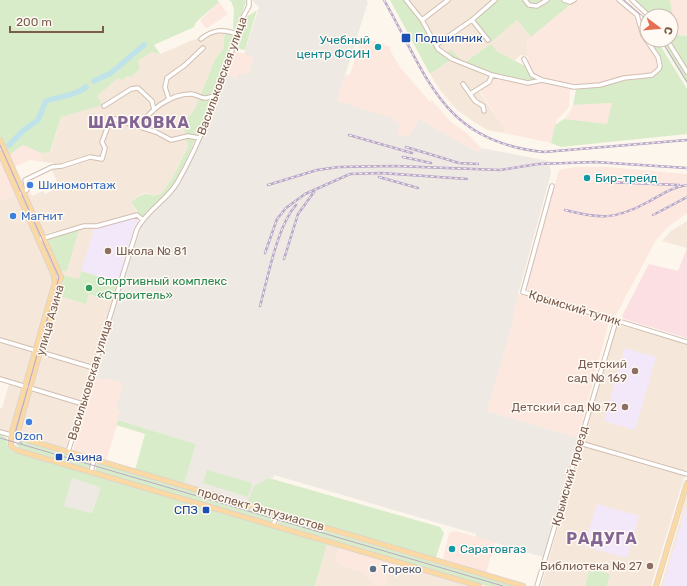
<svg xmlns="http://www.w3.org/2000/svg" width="687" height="586" viewBox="0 0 687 586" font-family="Rubik,sans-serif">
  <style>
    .residential { fill: #f5e8da }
    .commercial { fill: #fde8e0 }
    .industrial { fill: #efe9e4 }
    .education { fill: #f3e8fa }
    .medical { fill: #fbdfe3 }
    .green { fill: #d8ecc9; fill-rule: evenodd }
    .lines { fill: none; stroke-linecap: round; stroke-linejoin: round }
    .river { stroke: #bfe3e8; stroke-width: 5.5 }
    .minor-casing { stroke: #d1beb0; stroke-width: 5.5 }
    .major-casing { stroke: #dad1cd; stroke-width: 6 }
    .minor { stroke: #fff; stroke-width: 3.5 }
    .major { stroke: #fbd9a5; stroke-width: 4.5 }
    .tram { stroke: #b9a8c9; stroke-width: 1 }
    .rail-casing { stroke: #b9a8c9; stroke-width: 2.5 }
    .rail { stroke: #fffaf3; stroke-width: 1; stroke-dasharray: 3; stroke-linecap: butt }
    .transit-dot { fill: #1a4fb4; stroke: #fffaf3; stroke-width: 1.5 }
    .culture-dot { fill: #0f9aa8; stroke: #fffaf3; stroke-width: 1.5 }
    .shop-dot { fill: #3f7fe0; stroke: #fffaf3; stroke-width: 1.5 }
    .education-dot { fill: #8d6e63; stroke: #fffaf3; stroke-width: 1.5 }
    .leisure-dot { fill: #2e9e5b; stroke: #fffaf3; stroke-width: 1.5 }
    .service-dot { fill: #5c6f8a; stroke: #fffaf3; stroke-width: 1.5 }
    .labels { text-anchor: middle; stroke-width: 3; stroke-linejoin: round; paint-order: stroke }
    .transit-label { font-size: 12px; fill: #164399; stroke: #fffaf3; text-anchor: start }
    .culture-label { font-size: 12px; fill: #0d838f; stroke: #fffaf3; text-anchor: start }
    .street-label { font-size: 12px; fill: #7a5c4d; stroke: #fffaf3 }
    .shop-label { font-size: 12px; fill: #366cbe; stroke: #fffaf3; text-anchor: start }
    .education-label { font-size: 12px; fill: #785e54; stroke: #fffaf3; text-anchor: end }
    .leisure-label { font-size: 12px; fill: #27864d; stroke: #fffaf3; text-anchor: start }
    .service-label { font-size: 12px; fill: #4e5e75; stroke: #fffaf3; text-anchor: start }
    .district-label { font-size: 16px; font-weight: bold; letter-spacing: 1px; fill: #846695; stroke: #fffaf3 }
  </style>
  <rect width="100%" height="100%" fill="#fdf6ec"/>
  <path class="residential" d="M408,0H447L425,17H422Z
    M449,0H494L470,20L436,43L424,22Z
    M517,20L531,37L527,40L528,56L520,55L515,61L498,52L491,44L465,62L446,54L439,49L440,44L463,26L472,22L489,43Z
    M225,31L223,49L215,59L195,109L186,120L187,125L184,129L188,145L173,177L161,194L153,196L148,193L141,194L131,202L137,213L98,224H84L44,234L26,195L30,192L32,196L43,191L45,194L59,187L52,170L53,163L43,162L41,153L51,151L61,117L102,105L97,96L113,80L126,76L138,61L152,52L160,54L207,34Z
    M452,59L488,77V81L477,89L505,128L504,133L487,130L471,120L457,110L440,90L430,74Z
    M16,193L52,274L54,281L34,348L0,338V201Z
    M687,221V248L662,241L671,231Z
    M84,227H95L79,279L62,275L61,271H67L79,229Z
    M89,294L112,301L94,362L88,365L48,353L44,347L59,296L86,304Z
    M619,325L687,344V468L651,586H607L610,574L590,568L585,586H541L616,327Z
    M0,342L32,352L24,383L0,378Z
    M47,355L88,368L90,374L83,400L80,402L33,388L41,357Z
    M9,384L21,387L23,389L11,431L7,432L0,430V408H2Z
    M32,390L80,405L66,448L20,435V430Z
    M687,495V506L663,586H661Z
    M327,544L339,548L336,561L339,565L363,572L376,586H315Z
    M400,565L468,586H384L387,575Z"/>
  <path class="commercial" d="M576,0H616L632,12L642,36L657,59L659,66L657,69L650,74L624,76L591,85L563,83L541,78L533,74L528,64L527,40Z
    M670,0H687V36L678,35L676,25H674L672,19Z
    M219,2L228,14L206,29L200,20Z
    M362,37L391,47L390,50L399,66L430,102L432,100L451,122L468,134L481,148L479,153L419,119L408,137L396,134L337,101L345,76L350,74Z
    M234,51L254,56L248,75L237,78L228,75Z
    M492,77L527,84L545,82L570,89L569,106L567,110L557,119L551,143L504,133L505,128L479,90Z
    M612,103L607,125L564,119L570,112L573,105Z
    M23,145L41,153L43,162L30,160L14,167L9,155Z
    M0,158L16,193L0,201Z
    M575,167H609L687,174V213L668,227L656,240L616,315L612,317L527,292L524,288L559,170Z
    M518,294L608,320L609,322L578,438L487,411L514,318L513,313Z
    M93,377L104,380L105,377L124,383L116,410L121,411L106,461L75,452L73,450Z
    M456,531L495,542L486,573L443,559L449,533Z
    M339,548L400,565L387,575L384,586H376L363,572L339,565L336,561Z"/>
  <path class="industrial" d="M252,0H366L368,2L337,101L391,118L400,124L397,134L408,137L419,119L479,153L481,148L549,161L551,173L513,313L514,318L487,411L578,438L543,557L476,537V534L274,475L273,478H269L247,503L184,484L196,444L118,420L120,411L116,409L123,383L105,378L104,380L93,377L141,225L178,184L194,154L228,75L237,78L239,73L248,75L254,57L244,54L259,7Z
    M72,478L99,487L100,490L92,513L63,506Z"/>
  <path class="education" d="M136,216L139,219L134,228L118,282L81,271L95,227Z
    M625,348L656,357L635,430L604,421Z
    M597,504L639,516L627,558L584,546Z
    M687,506V586H663L671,558Z"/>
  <path class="medical" d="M687,248V338L624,319L622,316L649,264L678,271Z"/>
  <path class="green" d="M0,0H217L219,2L196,22L194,27L154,45L160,54L152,52L138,61L140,69L131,77L126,76L123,80L118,78L97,96L103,105L61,117L50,152L41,153L23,145L9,155L0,136Z
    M228,0H245L246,2L235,31L233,28L234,9L231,1Z
    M390,0H404L423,25L437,50L452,59L430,74Z
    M496,0H576L531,37L517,20L491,42L474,22L475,18Z
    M634,0H670L674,24H676L678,35L687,36V69L670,40L671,16H652Z
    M257,10L245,50L235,48L245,18Z
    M225,31L234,34L214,97L181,172L173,187L140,221L136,216L137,211L131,202C139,196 144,191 153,196L161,194L173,177L188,146L184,129L187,125L186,120L195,109L215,59L223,49Z
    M649,40H657L687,89V134L561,147L551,143L555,125L564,119L607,124L612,103L573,105L576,90C591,80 631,82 650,77C655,76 661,70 662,64C662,55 653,47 649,40Z
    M660,40H665L685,72L687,75V84Z
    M491,44L498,52L525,66L537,80L531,82C501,76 474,68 446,54L451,50L462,61L465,62Z
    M79,229L67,271H61L47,238Z
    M81,271L118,282L112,301L89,294L86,304L59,296L63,282L62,275L79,279Z
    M118,420L196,444L184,484L135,470L145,434L116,425Z
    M0,434L7,438L8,447L13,452L327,544L315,586H0ZM72,478L99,487L100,490L92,513L64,506Z
    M21,441L89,461L91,462L90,467L87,468L19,448L16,444Z
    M98,463L272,515L274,517L273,521L270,522L96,471V465Z
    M207,470L252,483L248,497L203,483Z
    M269,478L440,527L444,533L436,557H431L247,503L254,486Z
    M281,518L514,586H487L279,524L278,522Z
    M590,568L610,574L607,586H585Z"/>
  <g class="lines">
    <path class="river" d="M94,81L111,73L144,45
      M9,145L24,130L38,120L46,101C58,97 77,95 86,87"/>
    <defs>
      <path id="minor" d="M406,0L422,20L438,49L452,59L492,75L528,83L542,80L574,87L600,85L624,78L644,76L652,75L659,69L660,66L658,57L643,35L637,15L619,0
        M525,0L529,5L537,6L547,0
        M564,0L570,2L574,0
        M632,0L649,16
        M422,20L448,0
        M472,20L488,40
        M201,39C213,29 223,29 237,34
        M667,40L687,72
        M436,45L472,20L495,0
        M524,59L532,75L542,80
        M463,84L475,101L483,106L484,111
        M470,94L489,82L492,75
        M169,100L165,87L167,78L185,65L203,48
        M104,106L131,89L138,88L152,101L154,110
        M140,127C149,110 170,94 191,94C196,94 200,98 205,98C210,98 212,95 217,96
        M552,186L523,292L687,342
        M19,194L27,190L25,180L52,167L62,166L90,157L102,159L105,148L102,142L111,118L156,132L171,140L188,136L199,138
        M41,239L84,226H97L137,215L143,220
        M0,340L94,368
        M0,379L83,404
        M0,432L11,435
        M580,443L687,474
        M68,452L137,229C146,211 167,200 177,183C207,131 224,74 243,17L249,6V0
        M91,472L94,460
        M273,525L278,514
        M537,586L616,321"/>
      <path id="major" d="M0,140L61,277L18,431L19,437
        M0,153L53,273L55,282L11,435V446L16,450L479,586
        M11,435L523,586
        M656,586L687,483"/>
    </defs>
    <use href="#minor" class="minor-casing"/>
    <use href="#major" class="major-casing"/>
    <use href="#minor" class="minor"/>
    <use href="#major" class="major"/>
    <path class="tram" d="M624,0L647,20
      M661,40L687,82
      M0,145L59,277L16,430L17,437L22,444
      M0,438L503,586"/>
    <defs>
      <path id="rail" d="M384,0C428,77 442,142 544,152L687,140
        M349,135L412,153
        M406,147L459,163L478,164
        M403,157L431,163
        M379,177L418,188
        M605,182L679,185
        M268,185L317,170L339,167L394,166L500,170L538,164L595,162L687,168
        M565,210C600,219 615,220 648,202C661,195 672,187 687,185
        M653,215L687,197
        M265,253L277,219L286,208L305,194L350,174L381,173L467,179
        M284,259L298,214L314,192
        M260,306C268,278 277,226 296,205"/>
    </defs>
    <use href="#rail" class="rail-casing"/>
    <use href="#rail" class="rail"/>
  </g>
  <g class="transit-dot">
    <rect x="401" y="33" width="10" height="10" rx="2"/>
    <rect x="55" y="453" width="8" height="8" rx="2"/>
    <rect x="202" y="506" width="8" height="8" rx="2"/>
  </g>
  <g class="culture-dot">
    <circle cx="378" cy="47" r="4"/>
    <circle cx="587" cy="178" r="4"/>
    <circle cx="452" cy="549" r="4"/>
  </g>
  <g class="shop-dot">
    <circle cx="30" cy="185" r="4"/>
    <circle cx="13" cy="216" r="4"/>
    <circle cx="29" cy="422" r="4"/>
  </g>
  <g class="education-dot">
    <circle cx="108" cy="251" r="4"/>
    <circle cx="635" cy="371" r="4"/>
    <circle cx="625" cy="407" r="4"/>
    <circle cx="650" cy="566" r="4"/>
  </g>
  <circle class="leisure-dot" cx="89" cy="288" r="4"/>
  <circle class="service-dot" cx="373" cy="569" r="4"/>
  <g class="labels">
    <g class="transit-label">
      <text x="415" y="42">Подшипник</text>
      <text x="67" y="461">Азина</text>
      <text x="198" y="514" text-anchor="end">СПЗ</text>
    </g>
    <g class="culture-label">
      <text x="370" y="44" text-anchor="end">Учебный<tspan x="370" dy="14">центр ФСИН</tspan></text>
      <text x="595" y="182">Бир-трейд</text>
      <text x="460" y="553">Саратовгаз</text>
    </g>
    <g class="street-label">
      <text transform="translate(222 76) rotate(-70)" y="4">Васильковская улица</text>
      <text transform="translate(575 308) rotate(17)" y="4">Крымский тупик</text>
      <text transform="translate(50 320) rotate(-74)" y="4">улица Азина</text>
      <text transform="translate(90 380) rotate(-73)" y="4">Васильковская улица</text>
      <text transform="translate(570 476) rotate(-74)" y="4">Крымский проезд</text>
      <text transform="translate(261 509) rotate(16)" y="4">проспект Энтузиастов</text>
    </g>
    <g class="shop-label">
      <text x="38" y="189">Шиномонтаж</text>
      <text x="21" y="220">Магнит</text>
      <text x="29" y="440" text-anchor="middle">Ozon</text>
    </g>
    <g class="education-label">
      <text x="116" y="255" text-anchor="start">Школа № 81</text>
      <text x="627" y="368">Детский<tspan x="627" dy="14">сад № 169</tspan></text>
      <text x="617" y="411">Детский сад № 72</text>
      <text x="642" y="570">Библиотека № 27</text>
    </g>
    <g class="leisure-label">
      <text x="97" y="285">Спортивный комплекс<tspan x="97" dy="14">«Строитель»</tspan></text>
    </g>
    <g class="service-label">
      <text x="381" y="573">Тореко</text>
    </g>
    <g class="district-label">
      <text x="139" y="128">ШАРКОВКА</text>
      <text x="602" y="544">РАДУГА</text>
    </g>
  </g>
  <g transform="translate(659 28) rotate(106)"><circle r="19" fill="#fffaf3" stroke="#cabbb1"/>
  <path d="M0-3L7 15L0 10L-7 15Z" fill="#e76f51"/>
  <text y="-6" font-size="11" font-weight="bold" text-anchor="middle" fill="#7a5c4d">С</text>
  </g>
  <path d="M10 26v6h93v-6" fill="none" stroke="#7a5c4d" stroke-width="2"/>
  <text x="16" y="26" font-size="12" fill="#7a5c4d" stroke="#fffaf3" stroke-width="3" paint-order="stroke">200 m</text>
</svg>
